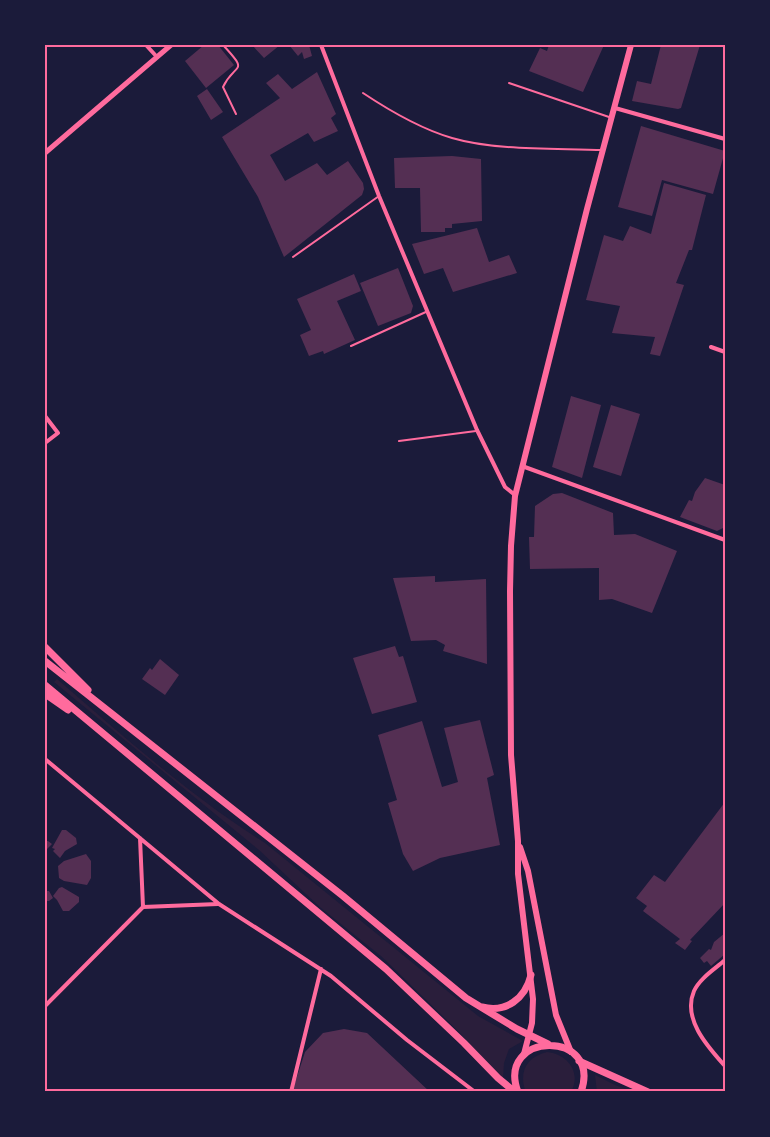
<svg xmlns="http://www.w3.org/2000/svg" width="770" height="1137" viewBox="0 0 770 1137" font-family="'Alegreya Sans',sans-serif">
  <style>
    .green { fill: #2a1e3b }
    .building { fill: #542f53 }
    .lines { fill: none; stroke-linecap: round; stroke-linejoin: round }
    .service { stroke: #ff6b9d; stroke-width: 2 }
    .minor { stroke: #ff6b9d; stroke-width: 4 }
    .secondary { stroke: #ff6b9d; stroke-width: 5 }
    .primary { stroke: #ff6b9d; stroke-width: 6 }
    .trunk { stroke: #ff6b9d; stroke-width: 7 }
    .neatline { fill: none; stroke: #ff6b9d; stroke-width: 2 }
  </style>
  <rect width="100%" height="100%" fill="#1b1b3a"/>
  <path class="green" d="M57,679C123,736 190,796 265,843L478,1016L523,1041L509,1049L504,1063L503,1079L459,1032L381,956L321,908L259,850L54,682Z
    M547,1052C567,1054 582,1072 571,1092L525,1090C519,1071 527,1057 547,1052Z
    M595,1075L615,1085L633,1092H597Z"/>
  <path class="building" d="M204,45H218L234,65L206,88L185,61Z
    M252,45H280L264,58Z
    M289,45H309L312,56L304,59L302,52L298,56Z
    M549,45H604L583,92L529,71L540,48L547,51Z
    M661,45H700L681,108L678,109L632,101L637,81L651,84Z
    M317,72L336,114L331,118L338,131L314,142L308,133L270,155L285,181L317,163L327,175L348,161L363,183L364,189L362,195L284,257L258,197L222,137L280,98L266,83L278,74L292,89Z
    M207,89L223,112L211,120L197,96Z
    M641,126L725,151L713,194L662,180L652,216L618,207Z
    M452,156L481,159L482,221L452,224V228H445V232H421L420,188H395L394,158Z
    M664,183L706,195L692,250H689L676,283L684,285L660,356L650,354L655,337L612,333L620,306L586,300L604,235L623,241L630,226L651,234Z
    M477,228L489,262L509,255L517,273L453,292L443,268L424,274L412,244Z
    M398,268L413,306L411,313L378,326L360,283Z
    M354,274L361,291L337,301L355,340L324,354L323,351L309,356L300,335L311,330L297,299Z
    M571,396L601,405L582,478L552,467Z
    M611,405L640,414L621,476L593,467Z
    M705,478L725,485V527L717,531L680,517L689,500L692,501L695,492Z
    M562,493L613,513L614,535L635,534L677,551L652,613L612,599L599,600V568L530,569L529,537H534L535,506L553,494Z
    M435,576V582L486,579L487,664L443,651L445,645L436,640L411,641L393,578Z
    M395,646L399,657L403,656L417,702L372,714L353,658Z
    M160,659L179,675L165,695L142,679L150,668L152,670Z
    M480,720L494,775L487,778L500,845L440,858L413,871L403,854L388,803L397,800L378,735L422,721L442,787L458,782L444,728Z
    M725,802V903L690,940L692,941L685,950L675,943L680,939L643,911L647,906L636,898L654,875L665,882Z
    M62,830H66L76,838L77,844L65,851L60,858L53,851L55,849L52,848Z
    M45,841H48L52,844L45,851Z
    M86,854L91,861V878L87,885L64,881L59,878L58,866L64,861Z
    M62,887L79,897V902L69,911H63L57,900L53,896L59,888Z
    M45,891H49L53,898L49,901H45Z
    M725,933V954L711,966L707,961L704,963L700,958L709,949L711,950L714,942Z
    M344,1029L367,1033L430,1092H292L305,1052L323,1033Z"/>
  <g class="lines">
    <path class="service" d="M223,45C250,74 235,62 223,87L236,114
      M509,83L609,117
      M363,93C390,111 421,129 452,138C496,151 557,148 603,150
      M293,257L379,196
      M351,346L428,311
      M399,441L476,431"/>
    <path class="minor" d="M146,45L157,57
      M321,45L379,196L477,430L505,487L515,495
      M615,108L725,139
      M711,347L725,352
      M45,416L58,433L45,443
      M522,466L725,540
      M45,759L219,904L331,976L407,1040L475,1092
      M140,838L143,907
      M725,960C715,969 700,978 694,991C682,1019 708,1047 725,1066
      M45,1006L143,907L218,904
      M291,1092L321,969"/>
    <path class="secondary" d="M45,153L171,45"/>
    <path class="primary" d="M520,847L528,871L556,1015L571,1052
      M524,1054L532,1023L533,999L518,874V841L511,755L510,591L511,546L515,496L587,209L631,45"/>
    <path class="trunk" d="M45,647L88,690
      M45,661L343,896L466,998L517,1029L548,1044
      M45,685L386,969L464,1043L498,1078L515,1092
      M45,694L68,710
      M482,1007C506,1013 525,999 531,975
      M579,1061L648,1092
      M518,1092C495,1031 603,1029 581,1092"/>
  </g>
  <rect width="770" height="1137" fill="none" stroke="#1b1b3a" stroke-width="93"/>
  <rect x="46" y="46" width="678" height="1044" class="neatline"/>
</svg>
